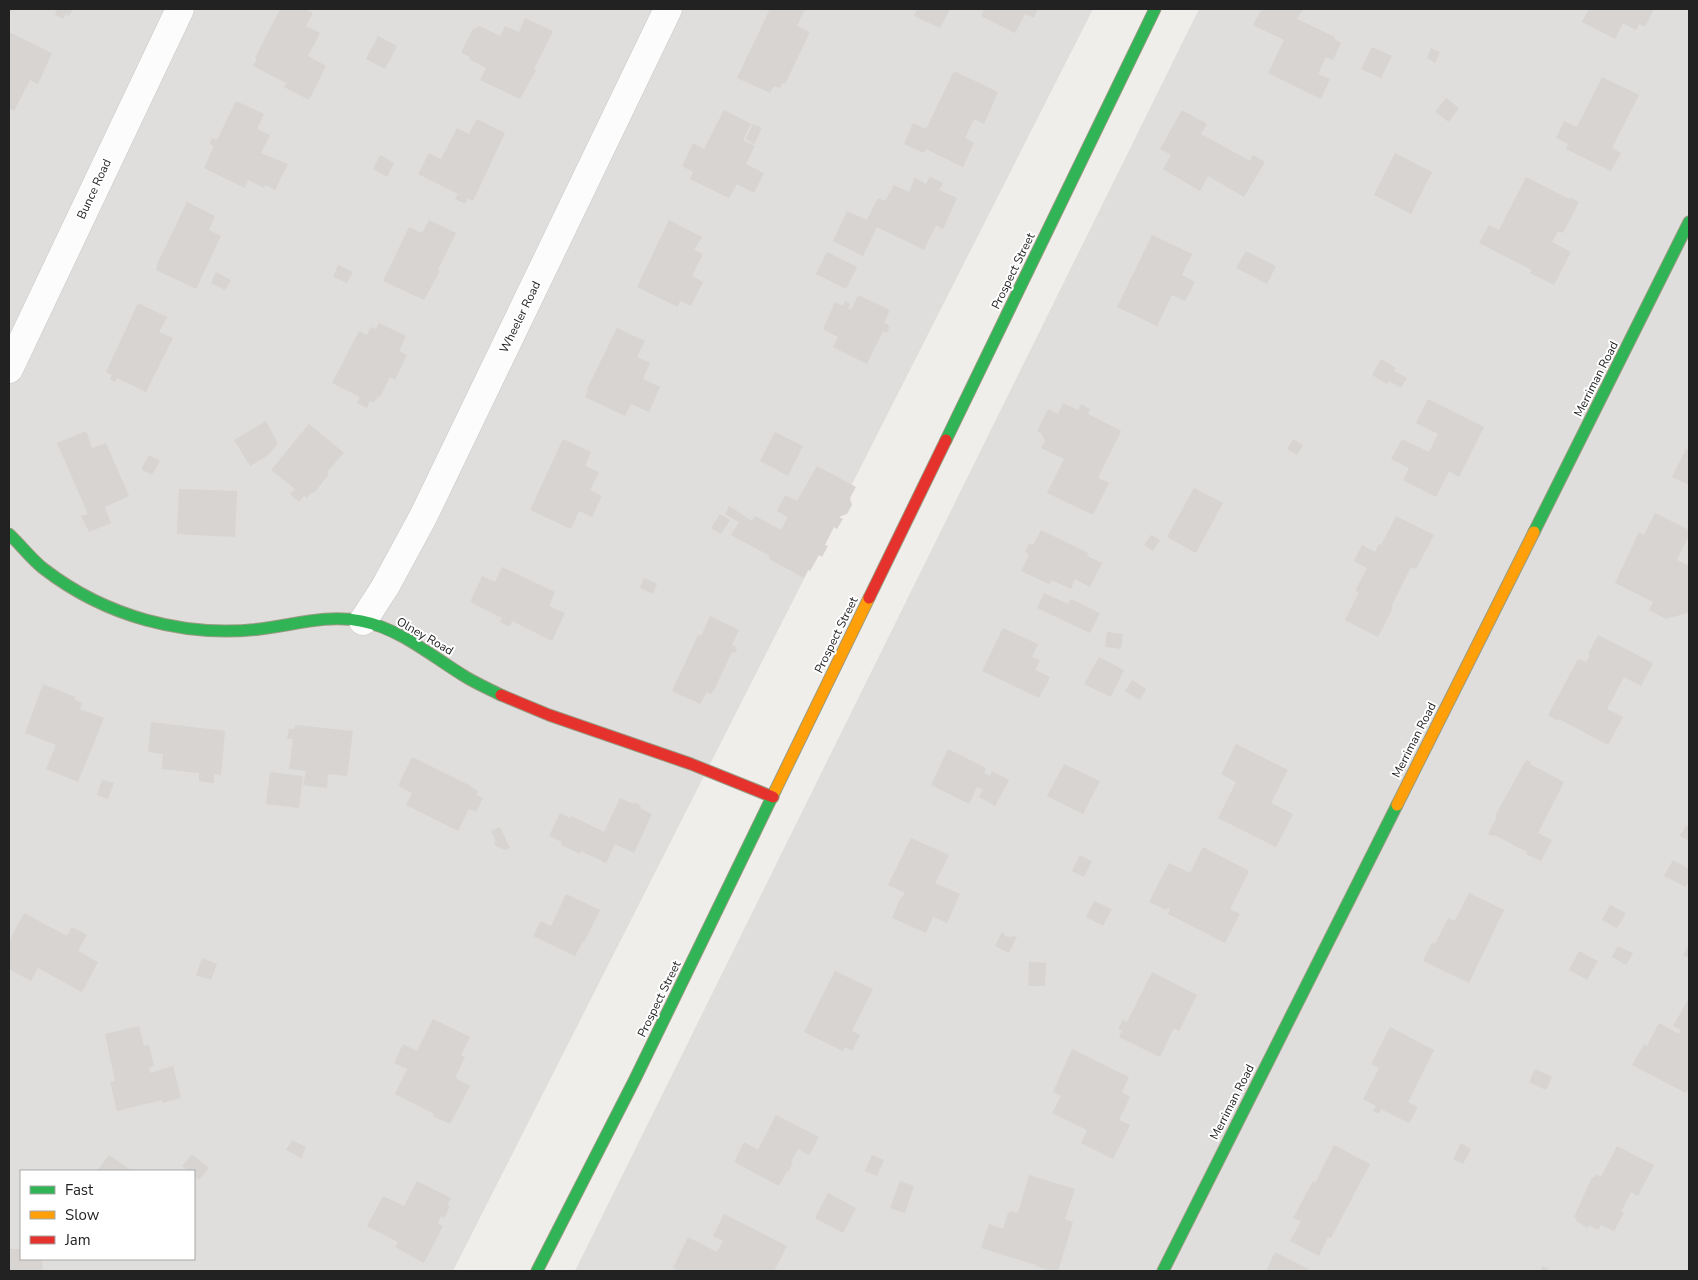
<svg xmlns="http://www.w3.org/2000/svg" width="1698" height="1280" viewBox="0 0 1698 1280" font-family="'Nunito Sans',sans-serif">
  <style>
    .residential { fill: #dfdedc; fill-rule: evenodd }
    .building { fill: #d7d4d2 }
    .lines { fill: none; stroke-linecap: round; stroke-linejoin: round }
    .street-casing { stroke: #c9c8c7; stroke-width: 29 }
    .fast-casing { stroke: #999a82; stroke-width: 13 }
    .slow-casing { stroke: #999a82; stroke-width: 13 }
    .jam-casing { stroke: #999a82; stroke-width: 13 }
    .street { stroke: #fdfcfc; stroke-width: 28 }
    .fast { stroke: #30b455; stroke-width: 11 }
    .slow { stroke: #ff9f0a; stroke-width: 11 }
    .jam { stroke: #e5322d; stroke-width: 11 }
    .labels { text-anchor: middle; stroke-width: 4; stroke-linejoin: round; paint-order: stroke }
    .street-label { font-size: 12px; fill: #222; stroke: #fff }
  </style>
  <rect width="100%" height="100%" fill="#f0eeeb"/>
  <path class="residential" d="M9,9H1093L453,1271H9ZM21,1171H194V1259H21Z
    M1199,9H1689V1271H575Z"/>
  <path class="building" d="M54,9H73L69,16L66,14L63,19L55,15L57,10Z
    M280,9H304L313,13L306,26L320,33L308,56L326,66L309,100L284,87L286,83L253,66L257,59L255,58Z
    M770,9H805L797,26L810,32L785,84L782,83L780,88L774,86L770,93L737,78Z
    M917,9H950L940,28L914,16Z
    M984,9H1038L1034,18L1025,14L1015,33L981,16Z
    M1262,9H1303L1297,19L1335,37L1334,39L1341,43L1333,60L1326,57L1318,74L1330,79L1321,99L1268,73L1284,40L1253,25Z
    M1589,9H1654L1645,27L1639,24L1636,30L1623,23L1615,39L1582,22Z
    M525,18L553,31L534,69L536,70L520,99L480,80L486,68L469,59L470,57L461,53L472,30L479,26L500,36L505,26L519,32Z
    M9,32L52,53L38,84L30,80L14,111L9,108Z
    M378,36L397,46L385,69L366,59Z
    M1372,47L1392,56L1381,78L1361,69Z
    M1431,48L1440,52L1435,63L1427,58Z
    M954,71L998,92L984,124L974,119L965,138L974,143L963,167L926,149L924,153L904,144L913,123L926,129Z
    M1602,77L1639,95L1612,148L1621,153L1611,171L1566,149L1568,144L1556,138L1564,121L1577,127Z
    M1446,98L1459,108L1449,122L1435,112Z
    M236,101L264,114L257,129L270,135L261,153L288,164L275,190L265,185L264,188L248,180L245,188L204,168L214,146L210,144L212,138L216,140L218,138Z
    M724,110L751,124L743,140L755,146L746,164L764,173L754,193L737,184L729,198L690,179L693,172L682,166L693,143L704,149Z
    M1182,110L1207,124L1201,134L1250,161L1253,155L1265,162L1244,197L1208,176L1200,191L1163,169L1171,155L1160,149Z
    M477,119L505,133L473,201L468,198L465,204L455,199L458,194L418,174L429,153L441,159L457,128L469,134Z
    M753,124L762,128L754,144L746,139Z
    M1395,153L1432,172L1411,214L1374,195Z
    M380,155L394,163L387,177L373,169Z
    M930,177L943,183L939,190L957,198L943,229L936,225L924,250L877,227L863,256L833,241L847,211L867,220L878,198L885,201L894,185L909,192L915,178L926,184Z
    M1526,177L1569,199L1570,197L1579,202L1563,233L1558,231L1552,242L1571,252L1554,285L1530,273L1532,270L1479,243L1489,225L1499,230Z
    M187,202L215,216L209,230L221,236L196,289L156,270L158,262Z
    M429,220L456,233L438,270L440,271L424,300L383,281L409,227L422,233Z
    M669,220L702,237L694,250L703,254L692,276L703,282L691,306L680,301L678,307L637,287Z
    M1152,235L1192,254L1182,275L1195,282L1185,301L1172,295L1157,326L1117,307Z
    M1246,251L1276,266L1267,284L1236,268Z
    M827,252L857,267L846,289L816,274Z
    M338,265L353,272L347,283L333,277Z
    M216,272L231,280L225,290L211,283Z
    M858,295L890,310L884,323L890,326L887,333L883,331L867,364L833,347L838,337L823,329L835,302L843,306L845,301L850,304L848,308L851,310Z
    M138,303L167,317L159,332L173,338L146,392L117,378L115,382L110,379L112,375L106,372Z
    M379,323L406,336L399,351L407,355L395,380L390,377L380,397L378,396L374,403L370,401L367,408L357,403L360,397L332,383L359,331L367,335L371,327L376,329Z
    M617,328L645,341L637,357L650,363L643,379L660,387L649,412L631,404L625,416L585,397L588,390L587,389Z
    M1381,359L1396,368L1394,371L1407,378L1401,388L1389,381L1387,384L1372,375Z
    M1428,399L1484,427L1459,477L1449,471L1436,497L1403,480L1409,468L1391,459L1402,439L1429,452L1438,434L1416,423Z
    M1063,403L1078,410L1081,404L1090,409L1088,414L1121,431L1098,478L1109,483L1093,515L1047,493L1064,459L1041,448L1045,441L1042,434L1037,431L1048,409L1058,414Z
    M266,421L278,444L267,456L250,466L234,440Z
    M309,424L344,453L327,472L329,474L314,493L312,492L307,498L304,496L299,502L290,494L295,489L271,470Z
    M86,431L92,448L106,443L129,496L105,507L111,523L89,532L81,516L88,514L57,443Z
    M775,432L803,446L788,476L760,461Z
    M563,439L591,452L585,466L599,472L590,490L602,496L592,517L579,511L571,529L530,510Z
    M1293,439L1303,445L1297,455L1287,449Z
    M1689,447V485L1672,477L1686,449L1687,450Z
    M149,455L160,461L152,475L141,469Z
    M817,466L856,487L850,498L852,505L847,514L839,517L843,519L837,529L834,527L825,545L828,546L822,557L819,555L810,571L808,570L804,578L769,559L770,556L731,535L739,522L725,514L729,506L752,521L755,516L781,530L788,517L777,511L785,495L797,501Z
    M1194,488L1223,503L1196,553L1167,537Z
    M179,489L237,491L235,537L177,534Z
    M1655,513L1689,530V535L1677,560L1689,566V609L1687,613L1666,619L1649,610L1653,602L1615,583L1639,532L1644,535Z
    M720,514L730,520L721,534L711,528Z
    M1396,516L1434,535L1416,569L1411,567L1391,607L1393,608L1378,637L1345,620L1359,592L1355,591L1367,568L1354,561L1362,545L1375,552L1379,544L1381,545Z
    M1041,530L1088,553L1087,556L1102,563L1090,587L1075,579L1071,589L1052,580L1049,584L1021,571L1029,555L1025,552L1029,544L1033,545Z
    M1151,535L1160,540L1153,551L1144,545Z
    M502,567L555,592L549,606L565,613L552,641L512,621L510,627L500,622L502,618L470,602L482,576L495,582Z
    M644,578L657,584L653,594L640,588Z
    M1044,593L1068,604L1071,599L1100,613L1090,633L1037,608Z
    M710,616L739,630L732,645L737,648L735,653L732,652L714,690L711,694L707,692L700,704L672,691L698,635L701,636Z
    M1003,628L1038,644L1032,657L1040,660L1035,670L1050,677L1039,698L982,671Z
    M1107,632L1123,634L1121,649L1105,647Z
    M1598,635L1653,663L1641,686L1624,677L1607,709L1623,717L1608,745L1559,719L1558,721L1548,715L1578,659L1586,662L1590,655L1588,654Z
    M1099,657L1124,670L1111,697L1084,684Z
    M1132,680L1146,689L1140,700L1125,691Z
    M43,684L75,697L74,699L82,703L80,709L104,718L78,782L46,769L56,745L25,733Z
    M151,722L225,731L221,775L214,774V783L199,781V773L162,769L163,754L148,752Z
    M295,725L353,731L347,776L328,774L327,788L303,785L306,771L289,769L293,739H287L289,729H294Z
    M1236,744L1288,770L1271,803L1293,814L1276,847L1218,818L1236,782L1221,774Z
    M948,749L986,768L984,773L990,776L992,771L1009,780L995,806L979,797L983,790L977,787L969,804L931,785Z
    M412,757L471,786V787L478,791L476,795L483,798L476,812L469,809L458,831L406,805L412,793L398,786Z
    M1526,760L1531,762L1530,764L1564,782L1538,833L1552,840L1541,861L1526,854L1527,852L1494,835L1493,836L1488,834L1497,817L1495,816Z
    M1064,764L1100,781L1083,814L1047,796Z
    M270,772L303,776L299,808L266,804Z
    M102,780L114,783L108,799L97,795Z
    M620,798L633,804L634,802L641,806L640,808L652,814L634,853L615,844L606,863L581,851L580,854L561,845L562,842L549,836L560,813L570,818L571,816L604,832Z
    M1686,825L1689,827V841L1680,836Z
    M500,827L510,848L505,850L496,846L494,842L496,841L491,831Z
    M911,838L949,855L935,883L960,894L947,923L933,917L926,933L892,918L901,897L902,898L905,893L888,885Z
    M1203,847L1249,871L1230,909L1240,914L1225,943L1168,914L1170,909L1168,907L1166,910L1149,902L1169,863L1190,873Z
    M1080,855L1092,861L1084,877L1072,871Z
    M1673,860L1689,869V880L1686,887L1664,876Z
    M1469,893L1504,910L1469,983L1423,961L1432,942L1435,944L1448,918L1455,921Z
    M566,894L600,910L584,942L583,941L575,956L533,936L541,921L551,926Z
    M1094,901L1112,909L1103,926L1086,917Z
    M1610,905L1626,913L1617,928L1602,920Z
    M24,913L67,936L72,927L87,935L78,951L98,962L82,992L38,968L31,981L9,969V942Z
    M1002,932L1007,937L1017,936L1009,953L995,946Z
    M1689,944V958L1683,955Z
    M1618,946L1633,953L1626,965L1612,957Z
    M1579,951L1598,961L1587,980L1569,970Z
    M202,958L217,964L211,980L196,975Z
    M1029,962L1046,963L1045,986H1028Z
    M835,971L873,989L852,1031L860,1035L852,1051L845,1047L843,1051L804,1032Z
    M1152,972L1197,995L1179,1031L1174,1028L1160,1057L1119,1037L1122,1031L1118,1029L1123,1020L1127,1022Z
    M1689,998V1087L1686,1093L1632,1065L1644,1044L1647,1046L1659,1023L1679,1034L1681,1030L1673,1026Z
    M433,1019L470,1037L461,1055L465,1057L455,1078L470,1086L450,1124L433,1116L434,1114L395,1094L407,1069L394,1063L403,1044L417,1051Z
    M139,1026L144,1046L149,1045L154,1066L149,1068L150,1073L173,1066L181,1098L162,1103V1100L117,1111L110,1082L115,1081L105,1034Z
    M1390,1027L1434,1050L1408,1102L1418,1107L1409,1123L1381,1109L1379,1114L1373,1111L1376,1106L1363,1099L1379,1068L1371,1064Z
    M1072,1049L1129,1077L1122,1092L1130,1097L1119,1120L1130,1125L1113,1159L1081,1143L1087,1130L1052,1113L1061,1096L1053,1092Z
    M1535,1069L1552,1077L1546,1090L1529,1082Z
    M776,1115L819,1137L809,1155L798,1149L791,1162L793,1163L788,1172L787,1171L779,1186L734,1162L744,1142L758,1150Z
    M292,1140L306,1147L301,1158L286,1150Z
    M1461,1143L1471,1149L1463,1164L1453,1159Z
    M1334,1145L1370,1164L1331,1238L1328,1237L1319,1256L1290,1241L1301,1221L1293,1218L1313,1181L1315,1183Z
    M1617,1146L1654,1165L1638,1196L1631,1192L1621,1212L1624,1213L1614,1231L1601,1225L1598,1230L1589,1225L1588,1228L1576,1221L1577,1219L1574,1217L1592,1177L1594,1178L1596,1174L1601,1177Z
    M192,1154L209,1168L199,1180L194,1176V1171H188L182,1166Z
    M109,1155L132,1171H97Z
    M872,1155L884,1160L877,1176L865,1171Z
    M1029,1175L1075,1189L1065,1219L1073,1222L1058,1271H1051L1036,1266V1265L981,1248L989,1224L1003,1229L1008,1213L1012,1211L1018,1213Z
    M417,1181L451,1198L447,1205L450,1206L444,1218L441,1216L438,1224L443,1226L424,1263L395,1247L398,1242L367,1226L383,1196L404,1206Z
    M900,1181L914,1186L905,1213L890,1208Z
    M828,1193L856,1208L843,1233L815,1218Z
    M724,1214L787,1246L774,1271H679L673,1268L688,1237L717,1252L723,1241L713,1236Z
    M9,1249H21V1259H42L43,1271H9Z
    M1275,1252L1312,1271H1266Z
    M1543,1266L1552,1271H1540Z"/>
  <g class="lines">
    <defs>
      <path id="street" d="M9,369L180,9
        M363,621L385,587L423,517L668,9"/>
      <path id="fast" d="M946,440L1155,9
        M1534,532L1689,222
        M9,534C21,545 31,559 44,569C105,616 183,638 260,629C294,625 327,614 361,621C398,628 429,654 461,674C473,682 487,688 501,695
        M537,1271L635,1079L775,791
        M1163,1271L1397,805"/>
      <path id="slow" d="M775,791L869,598
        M1397,805L1534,532"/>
      <path id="jam" d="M869,598L946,440
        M501,695L549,715L691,764L773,797"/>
    </defs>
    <use href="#street" class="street-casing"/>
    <use href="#fast" class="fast-casing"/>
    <use href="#slow" class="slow-casing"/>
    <use href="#jam" class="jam-casing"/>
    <use href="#street" class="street"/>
    <use href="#fast" class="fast"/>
    <use href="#slow" class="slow"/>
    <use href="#jam" class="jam"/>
  </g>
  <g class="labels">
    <g class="street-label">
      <text transform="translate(94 189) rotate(-65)" y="4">Bunce Road</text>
      <text transform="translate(1013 271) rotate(-64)" y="4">Prospect Street</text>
      <text transform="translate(520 317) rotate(-64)" y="4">Wheeler Road</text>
      <text transform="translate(1596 379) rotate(-63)" y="4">Merriman Road</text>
      <text transform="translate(836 635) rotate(-64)" y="4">Prospect Street</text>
      <text transform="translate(425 636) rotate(30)" y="4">Olney Road</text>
      <text transform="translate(1414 740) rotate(-63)" y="4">Merriman Road</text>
      <text transform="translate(659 999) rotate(-64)" y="4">Prospect Street</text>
      <text transform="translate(1232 1102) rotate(-63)" y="4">Merriman Road</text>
    </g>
  </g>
  <rect width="1698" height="1280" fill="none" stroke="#222222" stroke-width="20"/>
  <rect x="20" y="1170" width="175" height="90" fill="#ffffff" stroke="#a7a7a7"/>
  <rect x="30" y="1186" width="25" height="8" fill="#30b455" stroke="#a7a7a7"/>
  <text x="65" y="1195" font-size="15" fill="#222222">Fast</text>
  <rect x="30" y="1211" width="25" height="8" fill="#ff9f0a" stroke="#a7a7a7"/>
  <text x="65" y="1220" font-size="15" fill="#222222">Slow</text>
  <rect x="30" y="1236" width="25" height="8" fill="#e5322d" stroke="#a7a7a7"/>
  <text x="65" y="1245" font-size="15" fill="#222222">Jam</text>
</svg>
